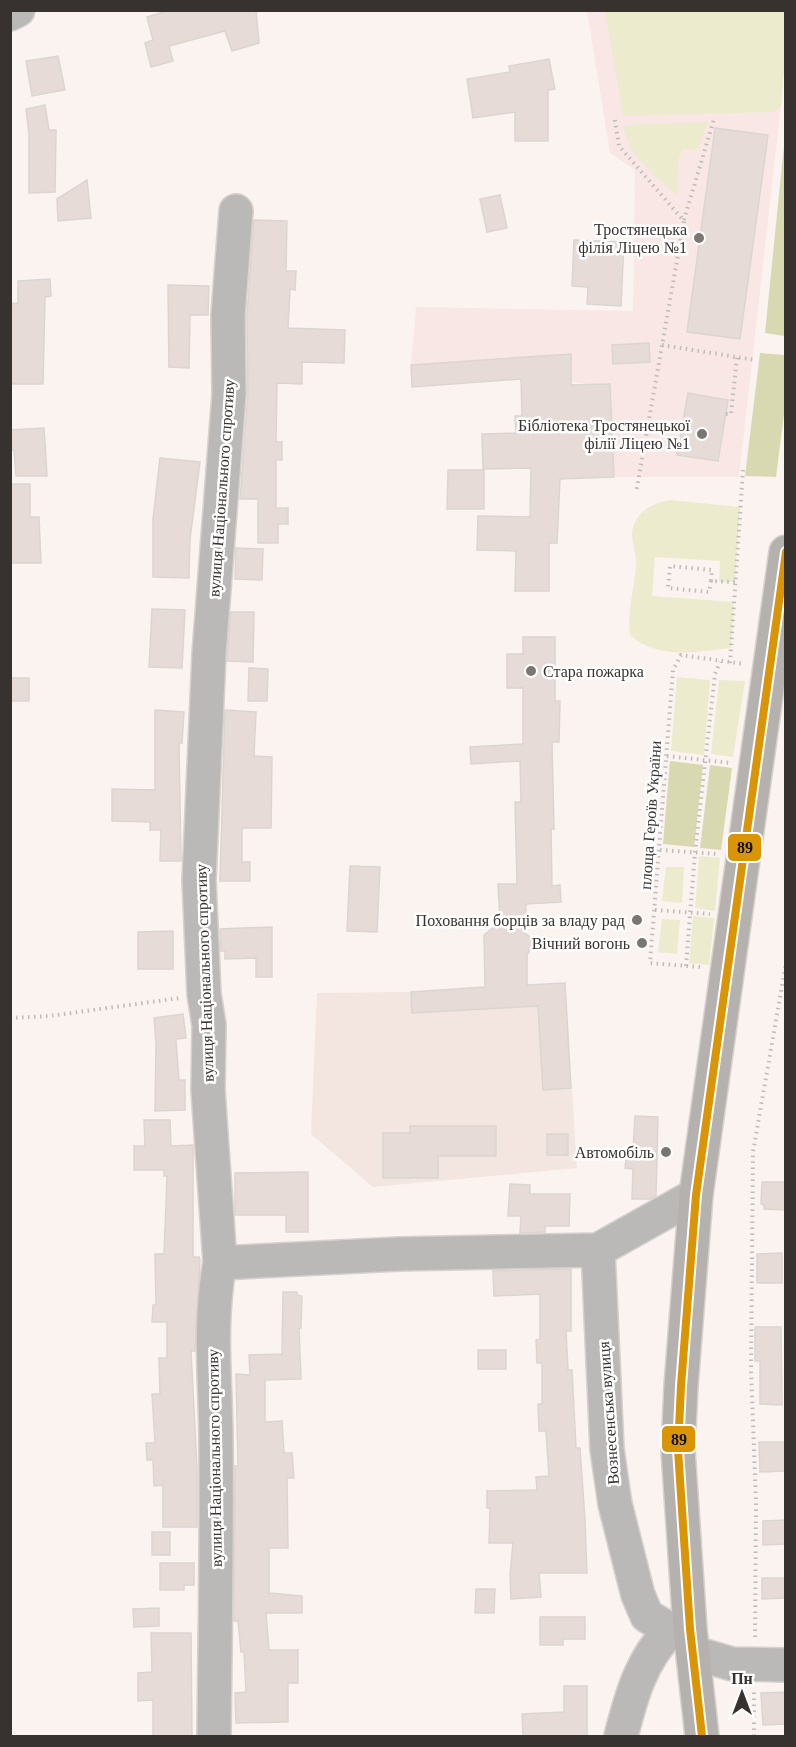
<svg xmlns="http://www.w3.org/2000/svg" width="796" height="1747" viewBox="0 0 796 1747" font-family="Georgia,serif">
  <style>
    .built { fill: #f3e5df }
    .education { fill: #f9e7e5 }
    .green { fill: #ecebce }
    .forest { fill: #d8d8b1 }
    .building { fill: #e7dbd7; stroke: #dbd5d2; stroke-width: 1.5 }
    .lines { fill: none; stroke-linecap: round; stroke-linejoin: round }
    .minor-casing { stroke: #d7d1ce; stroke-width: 36 }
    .major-casing { stroke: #d7d1ce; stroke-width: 36 }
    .path { stroke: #bebbba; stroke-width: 4; stroke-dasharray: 1.5 4.5; stroke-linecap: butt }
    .minor { stroke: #bbb9b8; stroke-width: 33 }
    .major { stroke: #b5b1af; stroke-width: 33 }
    .bus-1-casing { stroke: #fff; stroke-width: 12 }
    .bus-1 { stroke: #da9507; stroke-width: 8 }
    .poi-dot { fill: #7c7673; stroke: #fff; stroke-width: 2 }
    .labels { text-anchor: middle; stroke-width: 5; stroke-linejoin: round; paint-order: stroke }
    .poi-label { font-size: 16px; fill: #37322f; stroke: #fff; text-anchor: end }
    .street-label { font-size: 16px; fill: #37322f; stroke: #fff }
    .line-badge { stroke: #fff; stroke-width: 2 }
    .pale-badge-label { font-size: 16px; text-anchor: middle; font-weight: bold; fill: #111 }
  </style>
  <rect width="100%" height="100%" fill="#fbf3f0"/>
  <path class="built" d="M565,983L577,1168L373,1187L311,1134L317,993L411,992Z"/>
  <path class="education" d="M587,11H785V54L781,106L739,477H614L587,384L544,377L411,365L416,307L633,311L635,170L610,153Z"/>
  <path class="green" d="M605,11H785V54L781,106L774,112L623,116Z
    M708,122L698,149H683L678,160L677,195C654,175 628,156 623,125Z
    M670,500L740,507L735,582H719L720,561L655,557L652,596L734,602L731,648C696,652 658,660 630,635C627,610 634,591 636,566C637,555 632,545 632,534C633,514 651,503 670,500Z
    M677,677L710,680L704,755L671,751Z
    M719,680L745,681L733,757L711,754Z
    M699,856L720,858L715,911L695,908Z
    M666,867H684L682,903L662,901Z
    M693,916L714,918L709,965L689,963Z
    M662,919L680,920L677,954L658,952Z"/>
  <path class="forest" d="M785,135V336L765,333Z
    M760,353L785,355V406L776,477L745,476Z
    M670,761L703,765L694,847L663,844Z
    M710,765L732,768L721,850L700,848Z"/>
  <path class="building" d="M170,10H256L259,43L232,51L225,31L169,46L173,61L151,67L145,43L153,40L147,17Z
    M58,56L65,90L32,96L26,61Z
    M549,59L555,89L548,90V141H515V112L473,118L467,79L510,72L509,66Z
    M45,105L49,130H56L55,192L29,193V134L26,109Z
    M715,128L768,135L740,339L687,332Z
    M87,180L91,218L58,221L57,199Z
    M500,195L507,228L487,232L480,199Z
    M254,220L287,221L286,271H296L295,290L290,289L288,328L345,330L344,363L302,362V384L277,383L276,442H282V460H276V508H288V524H278V543H258V499H240L248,395L247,316Z
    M574,240L624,242L621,306L587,304L588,287L572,286Z
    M50,279L51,296L45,297L43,384H10V304L18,303V281Z
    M168,285L209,286L208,315H190L189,368L169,367Z
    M649,343L650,362L613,364L612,345Z
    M571,354V385L610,384L614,477L560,479L557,543H549V591H515L516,551L477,550L478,516L530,517L531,468L483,469L482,434L516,433L515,416H522L521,379L412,387L411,365Z
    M688,393L728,400L718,461L677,455Z
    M44,428L47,476H16L14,450H10V430Z
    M160,458L200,462L190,539L189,578L153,577V519Z
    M448,470H484V509H447Z
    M10,484H30V517H39L41,563H10Z
    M236,548L263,549L262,580L235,579Z
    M152,609L185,610L182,668L149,667Z
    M231,612H254L253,662L227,661Z
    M523,637H555V701H560L559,742H552L554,829H551L552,886L560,885L561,902L526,904L525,933L532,939L533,945L527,955V985L565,983L571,1088L543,1090L538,1006L412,1013L411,992L485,987L484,935L500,922L498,884H517L515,802H521L520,761L471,764L470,747L523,744V688H507V654H523Z
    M249,668L268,669L267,701H248Z
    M10,678H29V701H10Z
    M155,710L184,712L182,743H179L181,861H160L161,830H150V822L112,821V789L155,790Z
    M225,710L256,712L254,756L272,757L271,828H242V862H250V881H220Z
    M350,866L380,867L377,932L347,931Z
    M272,927V977H256V958L225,959V951H221L220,929Z
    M173,931V969H138V932Z
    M183,1014L186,1038L176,1039L179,1080H185V1110L155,1111L156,1043L154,1018Z
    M635,1116L658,1117L656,1196L650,1199H632L633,1169L625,1168L627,1150H633Z
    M144,1120H170L171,1146L193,1145V1257H199L200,1260L195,1351H191L197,1468V1527H163V1485L154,1486L153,1460H147L146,1443H155L152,1394H160L159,1358H167V1322H152L153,1305H156L155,1254H164L167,1176H164V1170H134V1146H145Z
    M410,1126H496V1156H438V1178H383V1133H410Z
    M547,1134H568V1155H547Z
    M308,1172V1232H286V1215H235V1173Z
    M762,1182H786V1210L764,1209V1205L761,1204Z
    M510,1184L530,1185V1194H570L569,1226H545V1232L520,1233L521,1216H508Z
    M782,1253V1283H757V1254Z
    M571,1269V1331H566L568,1370H572L576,1448H580L585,1520L587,1573H539L541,1597L511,1599L510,1575L513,1543H489L490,1508H487V1491L537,1490L536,1477L549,1476L546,1431H539L538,1404H542V1363H537L536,1340L540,1339V1294L494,1296L493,1271Z
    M283,1292H297V1295L302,1296L301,1328H299L301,1379L265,1380V1422L282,1421L284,1453H292L294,1478H287L288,1548H269V1593L302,1596V1613H266L269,1650H298V1683H288V1722L236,1723L235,1693L246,1692L244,1652H241L238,1621H234L235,1466H238L236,1374L250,1375L249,1355L282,1354Z
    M755,1327H781L782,1405L760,1404V1361H755Z
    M478,1350H506V1369H478Z
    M759,1442H786V1471L760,1472Z
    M786,1520V1544L763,1545V1521Z
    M152,1532H170V1555H152Z
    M160,1563H194V1585H184V1590H160Z
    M762,1578H786V1598L762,1599Z
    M476,1589H495L494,1613H475Z
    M159,1608V1626L134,1627L133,1609Z
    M540,1617H585V1639H563V1645H540Z
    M151,1633H191L192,1736L153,1737V1700L138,1701V1673L152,1672Z
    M564,1686H587V1737H523L522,1714L564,1712Z
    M786,1692V1724L763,1725L761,1693Z"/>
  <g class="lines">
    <defs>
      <path id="minor" d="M10,14L18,10
        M598,1250L607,1449L615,1504L638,1595L647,1616L671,1630C641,1659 631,1697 621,1736
        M220,1263L399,1254L598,1250L696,1195
        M695,1653L732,1664L786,1665
        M214,1736C215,1639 217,1542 216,1444C216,1384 208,1323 220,1263L208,1090L209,1025L204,994L199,880L209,654L229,394L228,315L236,211"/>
      <path id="major" d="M702,1736L690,1629L678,1450L681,1386L696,1195L786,552"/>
    </defs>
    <use href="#minor" class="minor-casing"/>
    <use href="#major" class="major-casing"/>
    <path class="path" d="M615,120L619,146L684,221L636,493
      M684,220L714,119
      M662,345L755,360
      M726,414H731L737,357
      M711,581L709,592L668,588L670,566L712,570L711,581L735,582
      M730,663L743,470
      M667,756L731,763
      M660,850L718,854
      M655,910L710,914
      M686,966L695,852L715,674L720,662
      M700,967L650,963L673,670L681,655L744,664
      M10,1018L49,1016L180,998
      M755,1637L756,1502L751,1369L753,1152L786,963
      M754,1736V1690"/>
    <use href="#minor" class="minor"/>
    <use href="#major" class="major"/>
    <defs>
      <path id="bus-1" d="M702,1736L690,1629L678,1450L681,1386L696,1195L786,552"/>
    </defs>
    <use href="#bus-1" class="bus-1-casing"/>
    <use href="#bus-1" class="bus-1"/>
  </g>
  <g class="poi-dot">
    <circle cx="699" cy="238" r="6"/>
    <circle cx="702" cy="434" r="6"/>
    <circle cx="531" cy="671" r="6"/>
    <circle cx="637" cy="920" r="6"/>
    <circle cx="642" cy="943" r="6"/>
    <circle cx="666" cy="1152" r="6"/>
  </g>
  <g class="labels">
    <g class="poi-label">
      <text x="687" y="235">Тростянецька<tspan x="687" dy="18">філія Ліцею №1</tspan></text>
      <text x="690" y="431">Бібліотека Тростянецької<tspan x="690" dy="18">філії Ліцею №1</tspan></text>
      <text x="543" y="677" text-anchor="start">Стара пожарка</text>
      <text x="625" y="926">Поховання борців за владу рад</text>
      <text x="630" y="949">Вічний вогонь</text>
      <text x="654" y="1158">Автомобіль</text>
    </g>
    <g class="street-label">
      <text transform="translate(221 488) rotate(-86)" y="6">вулиця Національного спротиву</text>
      <text transform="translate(650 815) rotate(-86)" y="6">площа Героїв України</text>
      <text transform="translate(204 973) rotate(-92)" y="6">вулиця Національного спротиву</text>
      <text transform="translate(608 1413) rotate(-94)" y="6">Вознесенська вулиця</text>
      <text transform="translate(214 1458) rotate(-91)" y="6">вулиця Національного спротиву</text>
    </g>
  </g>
  <g class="line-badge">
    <rect x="727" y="833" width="35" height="29" rx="6" fill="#da9507"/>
    <rect x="661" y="1425" width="35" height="28" rx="6" fill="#da9507"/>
  </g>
  <g class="pale-badge-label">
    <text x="745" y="853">89</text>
    <text x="679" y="1445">89</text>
  </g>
  <rect width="796" height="1747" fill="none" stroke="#37322f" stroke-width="24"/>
  <g transform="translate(742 1693)" stroke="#ffffff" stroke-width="4.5" paint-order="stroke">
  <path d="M0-4.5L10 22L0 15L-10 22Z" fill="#37322f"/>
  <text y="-9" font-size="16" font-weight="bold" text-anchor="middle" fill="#37322f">Пн</text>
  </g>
</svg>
